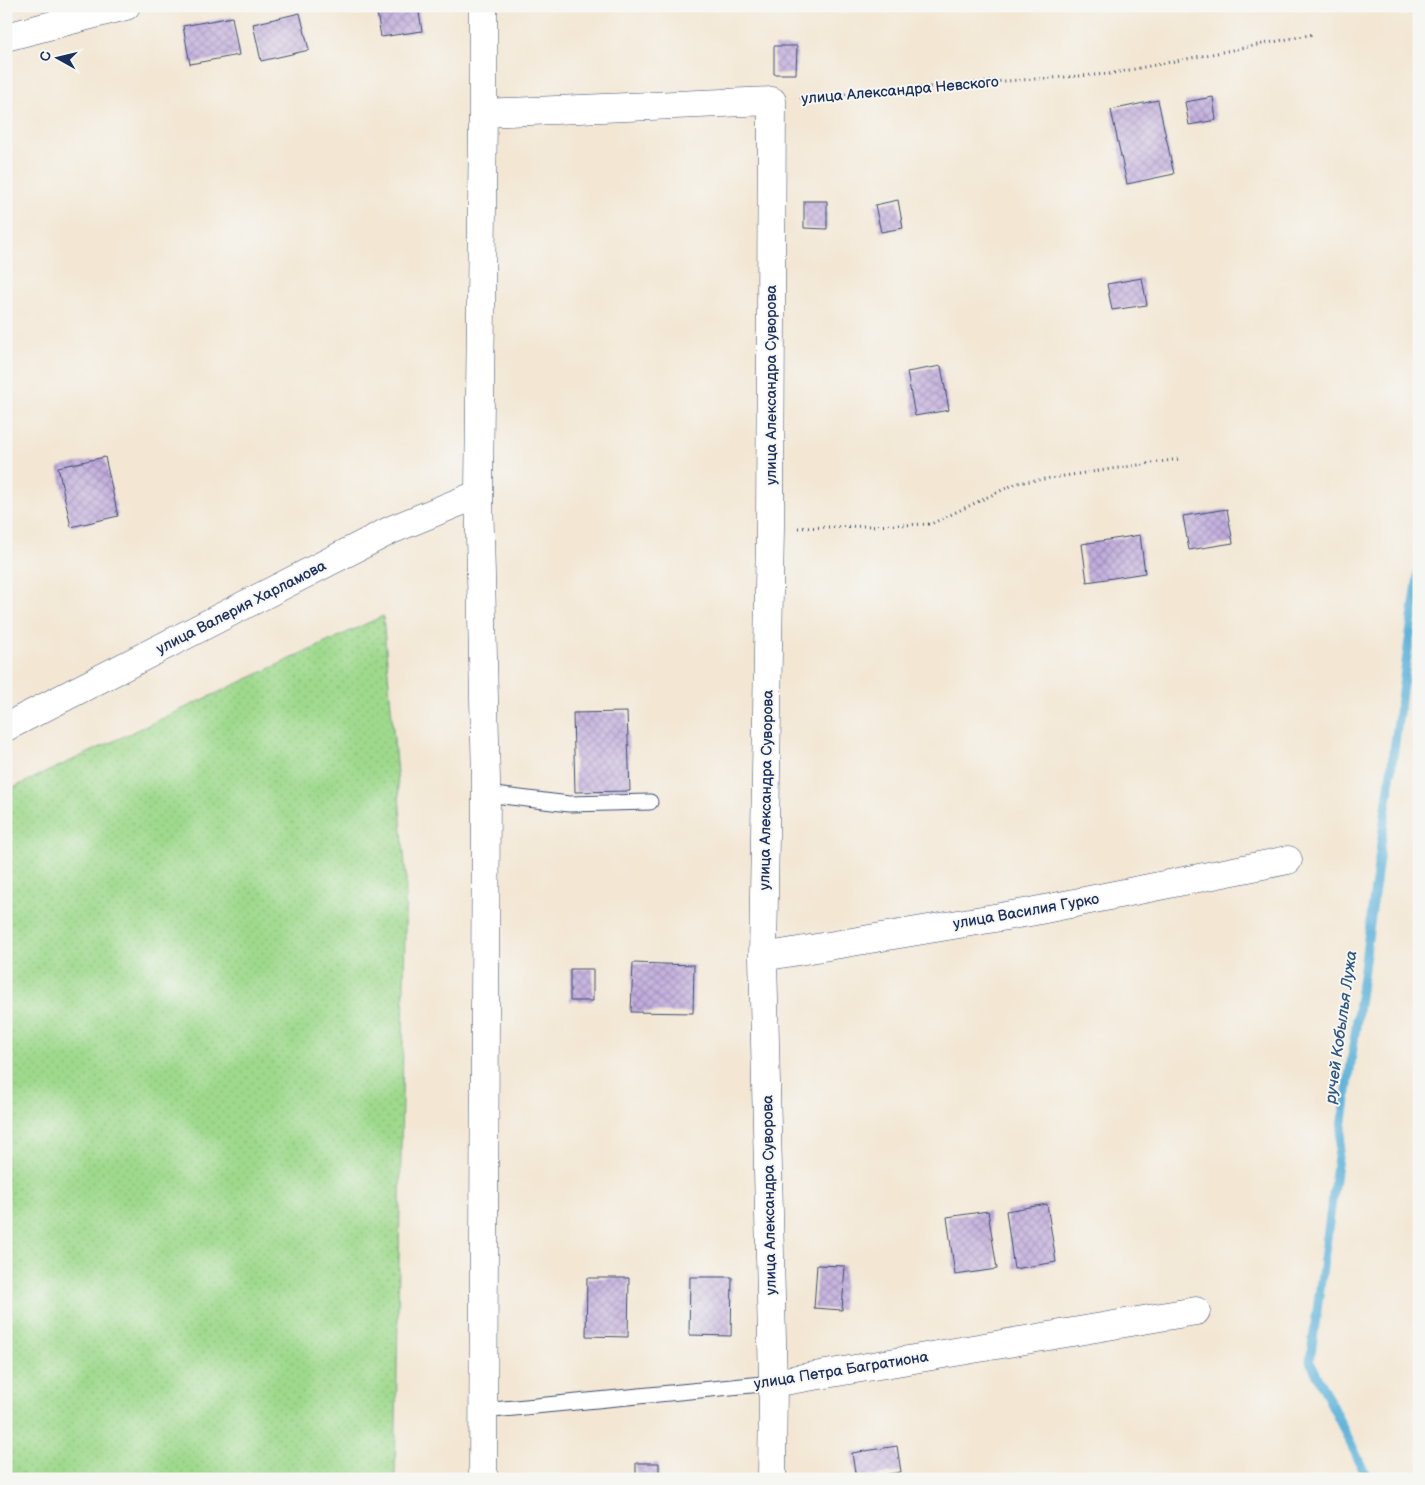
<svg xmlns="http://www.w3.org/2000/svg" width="1425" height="1485" viewBox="0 0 1425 1485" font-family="'Balsamiq Sans',sans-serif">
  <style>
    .grass { fill: url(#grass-dots); stroke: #5c8475 }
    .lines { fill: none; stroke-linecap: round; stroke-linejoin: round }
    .stream { stroke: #5fb4db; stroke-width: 9 }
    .building { fill: url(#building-cross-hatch) }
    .service-casing { stroke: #3b4b70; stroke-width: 17 }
    .minor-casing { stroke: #3b4b70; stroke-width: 29 }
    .path { stroke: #3b4b70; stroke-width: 3; stroke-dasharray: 1 4; stroke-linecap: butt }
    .service { stroke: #fff; stroke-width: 15 }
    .minor { stroke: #fff; stroke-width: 28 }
    .labels { text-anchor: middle; stroke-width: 4; stroke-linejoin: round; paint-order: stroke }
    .street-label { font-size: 15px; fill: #1b2f5e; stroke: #f6f6f2 }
    .water-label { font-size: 16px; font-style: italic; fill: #2f5784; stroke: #f6f6f2 }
  </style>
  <defs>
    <pattern id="grass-dots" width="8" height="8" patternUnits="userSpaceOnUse" patternTransform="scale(1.25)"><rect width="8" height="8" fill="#9ed98c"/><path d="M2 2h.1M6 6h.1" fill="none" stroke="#88bb7b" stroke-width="1.8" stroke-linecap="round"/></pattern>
    <pattern id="building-cross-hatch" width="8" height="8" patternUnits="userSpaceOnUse" patternTransform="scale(1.25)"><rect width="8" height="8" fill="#c1acdc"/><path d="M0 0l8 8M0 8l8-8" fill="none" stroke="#9c8cb6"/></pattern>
  </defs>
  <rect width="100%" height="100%" fill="#f6f6f2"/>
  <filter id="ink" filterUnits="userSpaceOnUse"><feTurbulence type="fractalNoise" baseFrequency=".02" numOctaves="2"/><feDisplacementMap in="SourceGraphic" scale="10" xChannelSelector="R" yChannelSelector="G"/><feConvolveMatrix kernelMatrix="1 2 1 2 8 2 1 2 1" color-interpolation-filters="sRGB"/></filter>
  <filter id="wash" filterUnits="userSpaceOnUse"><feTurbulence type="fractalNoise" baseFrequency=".0096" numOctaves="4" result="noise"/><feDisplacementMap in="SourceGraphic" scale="20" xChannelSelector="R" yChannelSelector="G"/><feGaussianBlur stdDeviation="1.12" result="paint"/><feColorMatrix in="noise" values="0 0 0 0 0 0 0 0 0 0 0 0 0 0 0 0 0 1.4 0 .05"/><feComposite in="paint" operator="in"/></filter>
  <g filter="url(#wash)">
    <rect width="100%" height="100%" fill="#f3e7d4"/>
    <path class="grass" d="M383,616L406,876L395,1479H6V791Z"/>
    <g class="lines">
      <path class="stream" d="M1368,1479L1310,1361L1419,568"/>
    </g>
    <g id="blocks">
      <path class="building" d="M376,6H418L422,31L381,37Z
        M300,13L309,50L261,61L253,24Z
        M232,17L239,55L190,64L183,26Z
        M774,46H797L796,74H774Z
        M1213,97L1216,120L1189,125L1185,102Z
        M1158,100L1174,174L1127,184L1111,110Z
        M898,200L903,228L881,232L875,205Z
        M804,201H827V229L804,228Z
        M1142,278L1147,305L1112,310L1107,284Z
        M941,366L949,410L915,416L907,372Z
        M105,457L118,516L71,527L58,467Z
        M1227,509L1233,543L1189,550L1183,516Z
        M1140,535L1145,573L1087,582L1082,544Z
        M627,712L630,791L575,792L573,713Z
        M633,963L694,965L693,1013L631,1012Z
        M570,969H593V1001H570Z
        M1047,1204L1056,1262L1014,1269L1006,1211Z
        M988,1211L997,1269L955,1275L947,1217Z
        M817,1265L845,1266L842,1310L814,1308Z
        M690,1277H732L731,1336L689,1335Z
        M587,1278H629L628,1337L586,1336Z
        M897,1446L901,1472L856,1479L852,1453Z
        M636,1463H659V1479H636Z"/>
    </g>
  </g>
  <g filter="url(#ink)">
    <use href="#blocks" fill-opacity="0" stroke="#3b4b70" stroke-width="1"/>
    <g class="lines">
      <defs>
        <path id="service" d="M486,794L569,804L650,802
          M483,1411L773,1383"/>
        <path id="minor" d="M483,6V113L479,494L486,780L483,1479
          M6,37L126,6
          M483,113L772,101L770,529L763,957L773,1383L772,1479
          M6,727L391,530L479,494
          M763,957L1030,912L1288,860
          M773,1383L1196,1311"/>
      </defs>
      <use href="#service" class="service-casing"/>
      <use href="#minor" class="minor-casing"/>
      <path class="path" d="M800,98L961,84L1109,74L1314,34
        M798,528L931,524L1017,483L1179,459"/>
      <use href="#service" class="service"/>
      <use href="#minor" class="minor"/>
    </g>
  </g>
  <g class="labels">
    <g class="street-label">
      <text transform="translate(900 90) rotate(-5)" y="5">улица Александра Невского</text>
      <text transform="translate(771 385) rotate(-90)" y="5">улица Александра Суворова</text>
      <text transform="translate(241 607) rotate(-27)" y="5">улица Валерия Харламова</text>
      <text transform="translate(766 790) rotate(-89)" y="5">улица Александра Суворова</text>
      <text transform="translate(1026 911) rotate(-10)" y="5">улица Василия Гурко</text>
      <text transform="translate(769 1195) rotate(-91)" y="5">улица Александра Суворова</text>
      <text transform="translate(841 1370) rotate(-9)" y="5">улица Петра Багратиона</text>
    </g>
    <g class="water-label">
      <text transform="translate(1340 1027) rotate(-82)" y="6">ручей Кобылья Лужа</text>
    </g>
  </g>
  <rect width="1425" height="1485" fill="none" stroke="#f6f6f2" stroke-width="25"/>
  <g transform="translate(58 58) rotate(278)" stroke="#f6f6f2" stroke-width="4" paint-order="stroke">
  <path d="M0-4L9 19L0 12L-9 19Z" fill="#1b2f5e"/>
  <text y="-8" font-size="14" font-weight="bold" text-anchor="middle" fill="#1b2f5e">С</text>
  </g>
</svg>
